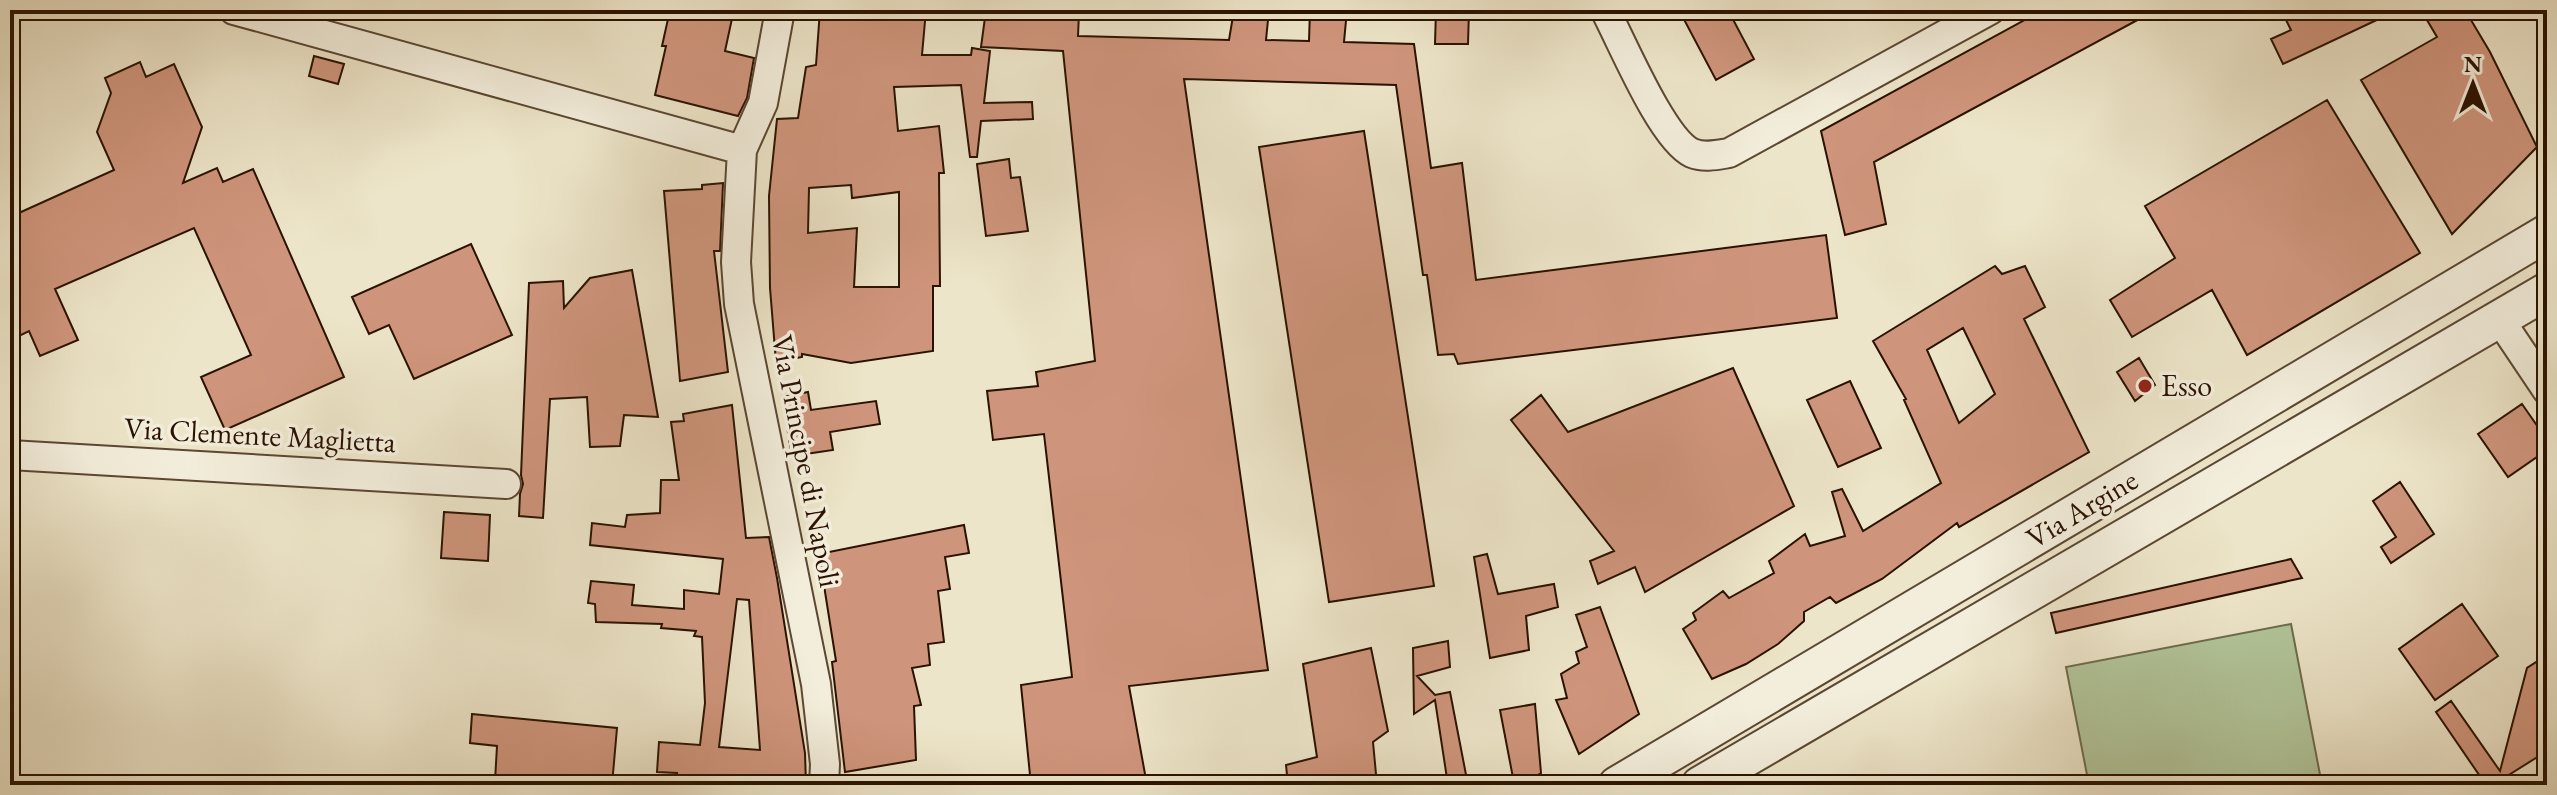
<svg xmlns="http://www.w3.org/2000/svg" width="2557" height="795" viewBox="0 0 2557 795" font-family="'EB Garamond',serif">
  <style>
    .green { fill: #b2c69b; stroke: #6e6c4e; stroke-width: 2 }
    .building { fill: #cf957c; stroke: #2a1200; stroke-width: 2; fill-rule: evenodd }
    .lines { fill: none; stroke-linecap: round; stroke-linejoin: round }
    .minor-casing { stroke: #5b4732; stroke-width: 32 }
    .tertiary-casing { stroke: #5b4732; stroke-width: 40 }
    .minor { stroke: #f3eedc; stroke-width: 28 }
    .tertiary { stroke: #f3eedc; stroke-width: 36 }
    .poi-dot { fill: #8f2418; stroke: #f3eedc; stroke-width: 3 }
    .labels { text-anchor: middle; stroke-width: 7; stroke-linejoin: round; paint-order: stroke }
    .poi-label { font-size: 30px; fill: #2a1200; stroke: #f3eedc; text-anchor: start }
    .street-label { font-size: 30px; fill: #2a1200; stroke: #f3eedc }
  </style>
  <rect width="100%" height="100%" fill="#ede5c9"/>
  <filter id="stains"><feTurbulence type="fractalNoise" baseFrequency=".0025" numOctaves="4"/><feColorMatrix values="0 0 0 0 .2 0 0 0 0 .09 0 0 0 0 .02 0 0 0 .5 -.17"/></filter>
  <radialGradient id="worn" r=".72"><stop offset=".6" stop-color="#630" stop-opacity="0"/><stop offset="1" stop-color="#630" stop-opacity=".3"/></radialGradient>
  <path class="green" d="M2291,624L2322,785H2089L2066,667Z"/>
  <path class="building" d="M670,10H717L733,14L725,51L754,58L747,98L738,116L655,95L666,46H662Z
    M820,10H926L922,55H971L972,48L990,51L984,103L1032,102L1033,119L981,121L977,157H970L961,85L894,87L898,131L939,126L944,173H939L940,286H933V351L851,363L802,354V357L776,362L770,288L769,196L777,119L798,118L806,67L816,65ZM851,185L852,198L899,192V287H854L857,228L808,233L809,188Z
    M986,10L1079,13L1078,36L1229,40L1234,10H1269L1266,40L1309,41L1310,10H1347L1344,42L1414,44L1431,168L1462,163L1476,280L1826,235L1837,318L1458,364L1454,354L1438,355L1427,275H1423L1396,85L1184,79L1268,670L1129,686L1147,785H1098L1097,777L1031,785L1021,685L1072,677L1044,434L993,440L987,391L1038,386L1036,372L1095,361L1063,51L981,47Z
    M1436,10H1469L1468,44H1435Z
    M1679,10H1728L1754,59L1716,80Z
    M2043,10H2156L1874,162L1886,224L1845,235L1821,131Z
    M2281,10H2398L2283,64L2271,39L2291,30Z
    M2421,10H2465L2490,52L2537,147L2452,234L2361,80L2437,37Z
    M314,56L344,64L338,84L309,76Z
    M140,62L146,77L174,64L202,127L183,183L217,168L223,182L253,169L344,377L225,430L201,377L251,355L194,228L55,289L78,340L40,356L29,331L17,337L10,322V217L114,170L97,132L111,93L105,78Z
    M2327,100L2420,253L2247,355L2212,290L2132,337L2110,300L2175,258L2145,206Z
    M1364,131L1434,586L1329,602L1259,147Z
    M1009,159L1011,178L1020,177L1028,231L986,236L977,164Z
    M723,183L720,251H714L728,372L680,381L664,191L702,189V185Z
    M471,244L512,335L414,379L389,325L369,334L352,297Z
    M1995,266L2002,274L2025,266L2045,307L2024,319L2089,452L1959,527L1957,523L1882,579L1836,603L1830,597L1804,612V621L1778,644L1746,664L1712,679L1683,629L1696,620L1693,613L1723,591L1729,598L1774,573L1769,561L1805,534L1810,546L1845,536L1832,492L1842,489L1863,531L1941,483L1904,400L1906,399L1873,341ZM1963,328L1995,394L1959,423L1927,350Z
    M632,270L658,417L624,415L620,446L590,447L587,397L550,399L543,518L519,516L520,494L523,484L521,475L529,283L563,281L564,308L590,278Z
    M2139,358L2155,385L2135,401L2117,372Z
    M1733,368L1794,506L1645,592L1635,567L1598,584L1590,561L1614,551L1511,420L1541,395L1568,432Z
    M1850,381L1881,448L1838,467L1807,400Z
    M808,392L811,410L876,401L880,424L830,432L833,450L792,456L782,397Z
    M2522,404L2547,440V450L2508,477L2478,434Z
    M732,405L746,538L769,537L777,578L805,753L806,785H714V781L677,778V773L657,772L659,742L700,745L705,703L702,637L694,636L696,631L661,628L662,624L596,622L595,604L588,603L591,581L634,585L632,605L684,609V590L719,594L723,559L590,545L592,523L625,527L627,515L660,513L661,480H679L671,422L684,421L683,414ZM737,599L749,600L760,750L719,747Z
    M2400,482L2434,534L2391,563L2381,547L2396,537L2373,501Z
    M444,512L490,515L488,561L441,558Z
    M964,525L969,553L945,557L950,589L938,591L944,642L928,644L930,665L912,668L921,705L914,706L916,760L845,772L832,662L836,661L819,554Z
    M1487,554L1498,594L1554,584L1558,607L1526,616L1529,650L1490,658L1474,557Z
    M2291,559L2302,578L2056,633L2051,613Z
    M2462,604L2498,656L2435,700L2399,649Z
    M1600,607L1639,714L1579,754L1556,700L1567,698L1561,674L1579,663L1576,652L1587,647L1576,615Z
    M1448,641L1450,667L1417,676L1435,695L1450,692L1468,785H1448L1435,700L1414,714L1413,648Z
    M1371,648L1388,731L1373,742L1377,785H1288L1286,765L1317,757L1303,664Z
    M2547,655V751L2504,778L2508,784L2486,785L2436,712L2451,701L2500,771L2527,668Z
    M1535,704L1541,773L1533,778L1514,783L1500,710Z
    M472,714L617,728L612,785H533L495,781L497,746L470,743Z"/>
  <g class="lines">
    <defs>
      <path id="minor" d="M234,10L742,150
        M780,10L763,103L742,150L736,262L739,304L816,684L825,764L824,785
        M1605,10C1622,42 1662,139 1692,153C1704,158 1717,155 1729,153L1990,10
        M2500,320L2547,390
        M10,455L506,484"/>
      <path id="tertiary" d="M1617,785L2547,233
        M1700,785L2547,291"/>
    </defs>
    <use href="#minor" class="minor-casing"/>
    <use href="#tertiary" class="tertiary-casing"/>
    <use href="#minor" class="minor"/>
    <use href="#tertiary" class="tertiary"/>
  </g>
  <circle class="poi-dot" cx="2145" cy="386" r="8"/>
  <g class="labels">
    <g class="poi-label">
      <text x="2161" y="396">Esso</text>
    </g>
    <g class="street-label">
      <text transform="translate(260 435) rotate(3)" y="10">Via Clemente Maglietta</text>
      <text transform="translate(806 461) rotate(79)" y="10">Via Principe di Napoli</text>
      <text transform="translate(2082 509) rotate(-31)" y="10">Via Argine</text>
    </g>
  </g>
  <rect width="2557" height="795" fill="none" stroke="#ede5c9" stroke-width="40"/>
  <rect x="12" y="12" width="2533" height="771" fill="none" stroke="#2a1200" stroke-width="4"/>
  <rect x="20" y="20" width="2517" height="755" fill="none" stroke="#2a1200" stroke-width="2"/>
  <g transform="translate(2473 84)" stroke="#f3eedc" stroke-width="6" paint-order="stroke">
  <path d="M0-6L14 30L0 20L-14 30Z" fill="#2a1200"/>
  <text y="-12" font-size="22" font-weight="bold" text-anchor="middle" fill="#2a1200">N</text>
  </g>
  <rect width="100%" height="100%" filter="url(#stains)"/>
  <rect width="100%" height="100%" fill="url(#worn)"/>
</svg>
